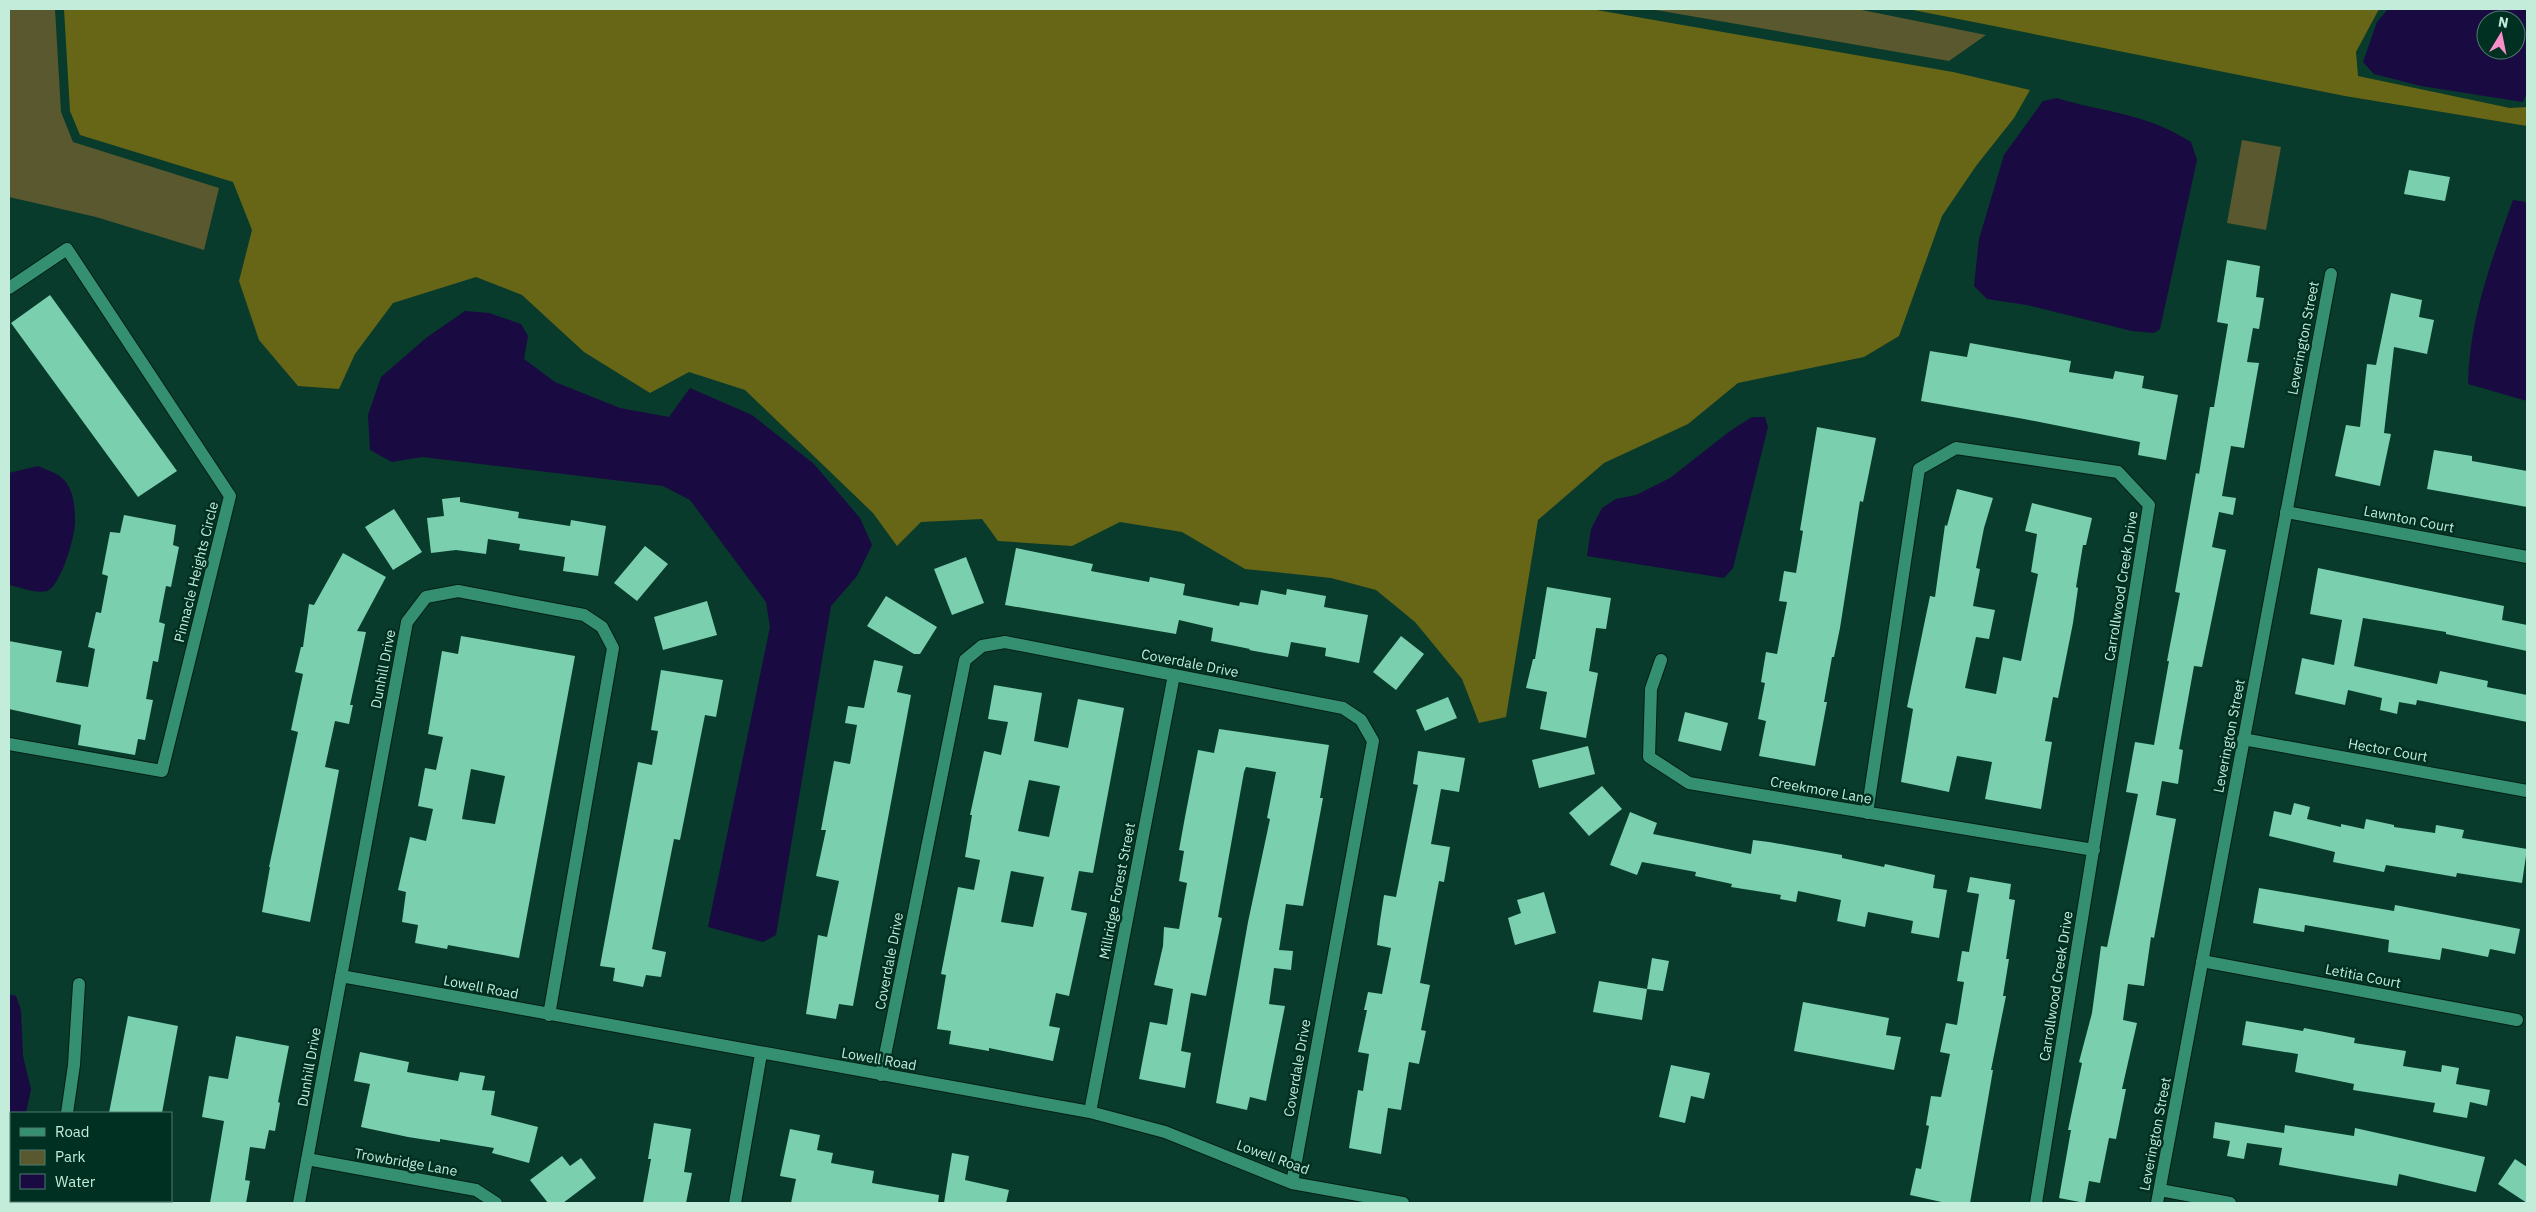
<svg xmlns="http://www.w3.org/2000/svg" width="2536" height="1212" viewBox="0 0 2536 1212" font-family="'IBM Plex Sans',sans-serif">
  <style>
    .green { fill: #59582f }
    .forest { fill: #676516 }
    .water { fill: #190a41; fill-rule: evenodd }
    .building { fill: #7acfae; fill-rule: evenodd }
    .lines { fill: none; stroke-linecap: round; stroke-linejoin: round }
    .minor-casing { stroke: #031f16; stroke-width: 14 }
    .minor { stroke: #358f71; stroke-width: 12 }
    .labels { text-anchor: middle; stroke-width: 5; stroke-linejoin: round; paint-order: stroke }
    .street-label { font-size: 14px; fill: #c3ecda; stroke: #003022 }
  </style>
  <rect width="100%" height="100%" fill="#083b2b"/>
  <path class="green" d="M10,9H55L61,112L73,142L219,188L204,250L96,217L9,197Z
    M1650,9H1857L1986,35L1949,61Z
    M2242,140L2281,147L2266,230L2227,223Z"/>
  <path class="forest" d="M64,9H1591L1953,72L2030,90L2014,118L1976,166L1942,216L1899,336L1864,357L1738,383L1688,424L1604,463L1538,520L1506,717L1479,723L1462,679L1415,622L1376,590L1331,578L1245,569L1182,532L1120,522L1072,546L998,541L982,519L921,522L897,546L873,513L745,390L689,372L650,393L584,352L522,295L476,277L393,303L355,354L339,389L298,386L259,340L239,281L252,230L233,182L80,135L70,111Z
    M1908,9H2379L2356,52L2358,76L2510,108L2527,107V126L2345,96Z"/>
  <path class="water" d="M2388,9H2527V93L2523,102L2421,86L2374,74L2363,62L2377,22ZM2486,20H2516V50H2486Z
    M2057,98C2106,113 2146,113 2191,142L2197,160L2160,329L2154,333L2132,331L2027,305L1987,299L1974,286L1979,239L2004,155L2043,101Z
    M2513,200L2527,202V401L2468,384C2469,320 2492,259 2513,200Z
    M465,311L489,313L521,324L528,336L524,359L555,382L620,408L669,417L690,388L752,415L814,464L860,518L872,545L857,576L831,606L776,935L763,942L708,927L770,627L766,602L690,500L663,486L422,457L392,462L370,450L368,415L381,377L426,338Z
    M1752,417H1765L1768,427L1733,568L1724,578L1587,556L1591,529L1602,508L1616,499L1636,495L1670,478L1730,431Z
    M38,466C47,470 58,473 65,481C74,492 75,508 75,522C75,536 61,586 47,591C37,594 19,587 9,585V473Z
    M9,994L16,996L21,1010L23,1056L31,1089L26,1113H11V1189H9Z"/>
  <path class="building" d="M2409,170L2450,177L2445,201L2404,194Z
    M2227,260L2260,266L2256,297L2264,298L2259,329L2253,328L2247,362L2259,363L2244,448L2231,446L2222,496L2236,498L2233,515L2219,512L2212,547L2226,550L2202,667L2194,666L2179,749L2183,750L2178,784L2162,781L2156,815L2176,819L2154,938L2151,937L2144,986L2128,984L2123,1020L2137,1023L2122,1089H2126L2116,1139L2109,1138L2100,1183L2089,1181L2085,1203L2059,1198L2071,1130H2068L2082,1063L2079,1062L2092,1013L2101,946L2107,947L2138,794L2126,792L2135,742L2154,745L2169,661H2167L2180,593L2175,592L2196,473L2199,474L2210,407H2214L2228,324L2217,322Z
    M2391,293L2422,300L2419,317L2434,320L2427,354L2394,347L2384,433L2391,434L2380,486L2335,476L2346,425L2360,427L2367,364L2376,365Z
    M50,295L177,471L138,497L11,323Z
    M1970,343L2071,361L2069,372L2113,379L2115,371L2144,376L2142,388L2178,395L2166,460L2138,455L2140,442L2024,419L1921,401L1930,351L1967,357Z
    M1817,427L1876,438L1863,502L1860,501L1840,628L1834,657H1832L1824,702H1827L1815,766L1759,756L1766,721L1758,719L1765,683L1761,682L1766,652L1777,654L1787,602L1779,601L1784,571L1796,573L1803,531L1800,530Z
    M2434,450L2472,456V461L2527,471V507L2427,489Z
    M1957,489L1993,498L1984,528L1976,568L1980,569L1973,606L1995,610L1989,639L1976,637L1965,688L1996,694L2003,657L2021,661L2038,574L2031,572L2037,534L2025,531L2032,503L2092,518L2086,545H2083L2076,587L2078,588L2073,623L2058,698L2053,697L2045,741L2052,742L2041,809L1985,799L1992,762L1957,756L1949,792L1901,782L1913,709L1907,707L1930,596L1935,597L1945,525L1947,526Z
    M460,497V502L519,512L518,518L570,526L571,520L606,526L598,576L563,571L565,557L519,550L520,544L488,539L486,554L456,550L431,553L427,518L444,516L442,499Z
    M394,509L422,552L393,570L365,527Z
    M124,515L176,525L173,545L179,547L171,587L166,586L159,622L165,624L158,662L153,661L146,699L153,700L145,740L138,739L135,755L78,745L81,725L9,709V641L62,651L56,682L88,687L95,649L88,647L96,612L101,613L108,576L102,574L110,532L120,533Z
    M645,546L668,564L637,601L614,583Z
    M1016,548L1093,564L1091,571L1149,582L1150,577L1185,584L1183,595L1239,606L1240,602L1258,605L1261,590L1286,595L1287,589L1326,596L1324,607L1368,615L1359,663L1325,656L1326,648L1291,642L1288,657L1249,650L1250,649L1211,641L1213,628L1179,620L1176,634L1005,605Z
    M343,553L386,577L357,631L366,632L350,705H353L349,724L335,721L325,767L339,770L310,922L262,912L270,867H269L298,732L291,730L303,674L295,672L301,647H303L309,604L314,605Z
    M966,557L984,603L952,615L934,569Z
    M2318,568L2504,606L2502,620L2527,625V651L2446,634V632L2363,618L2354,666L2437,684L2440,671L2488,681L2487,687L2527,695V722L2417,700L2416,705L2399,702L2397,714L2389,712L2380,710L2382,698L2348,690L2345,705L2295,694L2302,658L2334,665L2342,620L2310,614Z
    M1547,587L1611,598L1606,629L1596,628L1589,671L1598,673L1586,738L1540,729L1547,692L1526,688L1533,659H1535Z
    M886,596L937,627L920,654H914L867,626Z
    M707,601L717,635L663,650L654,617Z
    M461,636L575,656L519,958L448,945L447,949L415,943L418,925L402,922L406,892L398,890L410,837L426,841L433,809L418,806L425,768L436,770L443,737L428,734L442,651L458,654ZM471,769L505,776L495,824L462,819Z
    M1401,636L1424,654L1396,690L1373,672Z
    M874,660L903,666L897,692L911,695L853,1006L839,1004L836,1019L806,1014L818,935L827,937L839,881L816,876L826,830H821L834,761L850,764L857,725L845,723L848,706L864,708Z
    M661,670L723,680L716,717L705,715L680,840L674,839L652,949L666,952L661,977L646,975L643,987L613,981L615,968L600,966L638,762L652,765L658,731L651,730Z
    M994,685L1042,693L1034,741L1068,748L1078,699L1124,708L1093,873L1079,871L1071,910L1087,913L1069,996L1056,993L1049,1026L1060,1028L1053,1061L989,1048V1051L949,1044L951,1031L937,1029L946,975L941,974L958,887L974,890L980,860L965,857L972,815H970L984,751L1001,755L1008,722L988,719ZM1029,780L1060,786L1049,837L1018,831ZM1011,871L1044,877L1033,927L1001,922Z
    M1448,697L1457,718L1425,731L1416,710Z
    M1685,712L1728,723L1721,751L1678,741Z
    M1219,729L1329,745L1320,798H1323L1303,906L1286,904L1282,931L1279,950L1293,951L1291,970L1274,968L1269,1004L1285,1006L1266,1101L1250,1097L1247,1110L1216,1103L1248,922L1270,819L1267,818L1276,772L1246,767L1244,772L1218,917L1222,918L1206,996L1191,993L1181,1051L1191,1053L1185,1088L1139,1079L1150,1022L1167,1025L1173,989L1154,985L1163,946L1164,927L1179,929L1187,883L1179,881L1184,851L1179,850L1185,817L1198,750L1214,753Z
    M1588,746L1595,774L1539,788L1532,760Z
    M1418,751L1465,758L1459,792L1441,789L1431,844L1450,847L1444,882L1439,881L1420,983L1430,985L1421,1030L1426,1031L1419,1064L1409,1062L1401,1110L1388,1108L1381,1154L1349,1148L1358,1090L1363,1091L1369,1054L1358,1052L1367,1010H1364L1368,992L1382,994L1391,948L1377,945L1380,921L1384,895L1396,897L1418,785L1413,784Z
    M1602,786L1622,809L1589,836L1569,813Z
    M2294,803L2310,807L2307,819L2341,827V824L2364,829L2366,819L2394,825V827L2435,833L2436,825L2464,830L2462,838L2527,849L2522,883L2457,873L2456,877L2386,865L2384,872L2333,862L2335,852L2269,836L2274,811L2291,815Z
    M1630,812L1657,823L1653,834L1751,854L1753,840L1769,842L1842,855V858L1884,867L1885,864L1935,875L1933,888L1947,890L1939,938L1911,933L1913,921L1868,912L1865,927L1837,921L1841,900L1798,891L1796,902L1780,899L1781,895L1731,887L1732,884L1695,876L1696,872L1642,862L1637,875L1610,865Z
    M1970,877L2011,884L2009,899L2015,900L2006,959H2009L2003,996H2006L1991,1070H1993L1970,1203H1946L1910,1195L1916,1168L1921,1169L1929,1126L1926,1125L1931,1096L1941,1097L1950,1054L1940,1052L1946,1023L1957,1025L1964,982L1957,981L1962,951L1969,952L1979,894L1967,892Z
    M2259,888L2394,911L2395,905L2520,929L2515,954L2490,949L2488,957L2442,948L2440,960L2388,952L2389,940L2305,925L2304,932L2253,923Z
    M1544,892L1556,933L1515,945L1508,918L1521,913L1517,900Z
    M1652,958L1669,961L1663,991L1647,989Z
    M1599,981L1647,989L1642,1020L1593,1012Z
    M1803,1002L1889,1018L1886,1035L1901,1037L1894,1070L1794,1051Z
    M128,1016L178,1026L162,1113H109Z
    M2246,1021L2303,1031L2304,1028L2355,1038L2354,1043L2406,1051L2403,1066L2441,1072L2442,1065L2459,1068L2456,1084L2490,1090L2487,1106L2470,1102L2467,1118L2433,1112L2435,1103L2353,1090L2354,1084L2295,1072L2298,1054L2242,1045Z
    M236,1036L289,1046L278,1102L280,1103L275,1131L269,1130L265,1149L250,1147L245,1180L250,1181L246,1203H210L224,1121L202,1117L209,1076L228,1079Z
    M360,1052L409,1062L407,1072L458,1081L460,1072L485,1076L482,1090L495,1091L491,1115L538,1127L529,1163L492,1153L494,1148L440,1139V1142L408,1137L361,1127L370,1084L354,1081Z
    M1671,1065L1710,1073L1704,1099L1691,1096L1685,1123L1659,1117Z
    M2215,1122L2284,1133L2285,1125L2354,1136L2355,1128L2485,1157L2476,1192L2399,1174L2397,1186L2279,1165L2282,1148L2247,1143L2244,1159L2227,1156L2230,1141L2213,1138Z
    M654,1123L691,1129L684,1172L692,1173L686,1203H643L651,1159H648Z
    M790,1129L820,1135L817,1150L833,1153L831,1163L874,1171L872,1183L939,1195L938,1203H791L796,1179L780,1176Z
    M952,1153L969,1156L965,1180L1009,1190L1006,1203H944Z
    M562,1156L570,1166L581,1158L596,1178L563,1203H548L530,1180Z
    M2515,1159L2527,1167V1203L2498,1184Z"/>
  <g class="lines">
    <defs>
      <path id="minor" d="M9,288L67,249L230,496L162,771L9,744
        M2286,512L2527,557
        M1661,660L1651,689L1649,757L1689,783L2094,850
        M2243,739L2527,791
        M1867,813L1919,469L1956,448L2118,472L2149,505L2036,1203
        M2202,961L2517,1020
        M341,976L1090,1112L1165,1132L1292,1183L1403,1203
        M881,1075L965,660L982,646L1005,642L1343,708L1361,720L1373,741L1292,1183
        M1090,1112L1174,675
        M67,1113L74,1065L79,984
        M307,1159L476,1190L496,1203
        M2160,1190L2230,1203
        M53,1203L54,1201
        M299,1203L407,622L426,597L458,591L584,615L602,627L613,648L549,1015
        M735,1203L761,1054
        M2157,1203L2331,274"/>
    </defs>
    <use href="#minor" class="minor-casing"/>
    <use href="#minor" class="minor"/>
  </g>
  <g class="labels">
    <g class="street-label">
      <text transform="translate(2303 338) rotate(-79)" y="5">Leverington Street</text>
      <text transform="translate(2409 519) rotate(11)" y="5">Lawnton Court</text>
      <text transform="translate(196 572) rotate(-76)" y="5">Pinnacle Heights Circle</text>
      <text transform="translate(2121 586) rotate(-81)" y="5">Carrollwood Creek Drive</text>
      <text transform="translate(1190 663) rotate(11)" y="5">Coverdale Drive</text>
      <text transform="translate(383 669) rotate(-79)" y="5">Dunhill Drive</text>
      <text transform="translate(2229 736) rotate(-79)" y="5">Leverington Street</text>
      <text transform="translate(2388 750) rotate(10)" y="5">Hector Court</text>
      <text transform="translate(1821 790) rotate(10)" y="5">Creekmore Lane</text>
      <text transform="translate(1117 891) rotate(-79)" y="5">Millridge Forest Street</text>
      <text transform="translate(889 961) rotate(-79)" y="5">Coverdale Drive</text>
      <text transform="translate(2363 976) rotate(11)" y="5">Letitia Court</text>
      <text transform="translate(2056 986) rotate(-81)" y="5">Carrollwood Creek Drive</text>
      <text transform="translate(481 987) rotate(11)" y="5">Lowell Road</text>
      <text transform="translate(879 1059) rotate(10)" y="5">Lowell Road</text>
      <text transform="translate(309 1067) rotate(-80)" y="5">Dunhill Drive</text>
      <text transform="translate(1297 1068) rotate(-80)" y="5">Coverdale Drive</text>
      <text transform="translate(2155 1134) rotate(-79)" y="5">Leverington Street</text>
      <text transform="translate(1273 1157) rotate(20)" y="5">Lowell Road</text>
      <text transform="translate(406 1162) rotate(10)" y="5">Trowbridge Lane</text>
    </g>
  </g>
  <rect width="2536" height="1212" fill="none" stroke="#c3ecda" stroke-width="20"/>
  <rect x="10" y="1112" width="162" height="90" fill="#003022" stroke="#4e7b6c"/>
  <rect x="20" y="1128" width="25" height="8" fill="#358f71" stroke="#4e7b6c"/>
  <text x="55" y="1137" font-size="15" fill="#c3ecda">Road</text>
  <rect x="20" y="1150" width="25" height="15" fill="#59582f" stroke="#4e7b6c"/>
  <text x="55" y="1162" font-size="15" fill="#c3ecda">Park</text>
  <rect x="20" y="1174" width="25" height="15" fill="#190a41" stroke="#4e7b6c"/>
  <text x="55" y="1187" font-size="15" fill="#c3ecda">Water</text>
  <g transform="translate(2501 35) rotate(10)"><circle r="24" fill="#003022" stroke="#4e7b6c"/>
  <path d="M0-4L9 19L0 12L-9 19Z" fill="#f98fc9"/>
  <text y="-8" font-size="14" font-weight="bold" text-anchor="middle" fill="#c3ecda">N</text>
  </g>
</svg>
